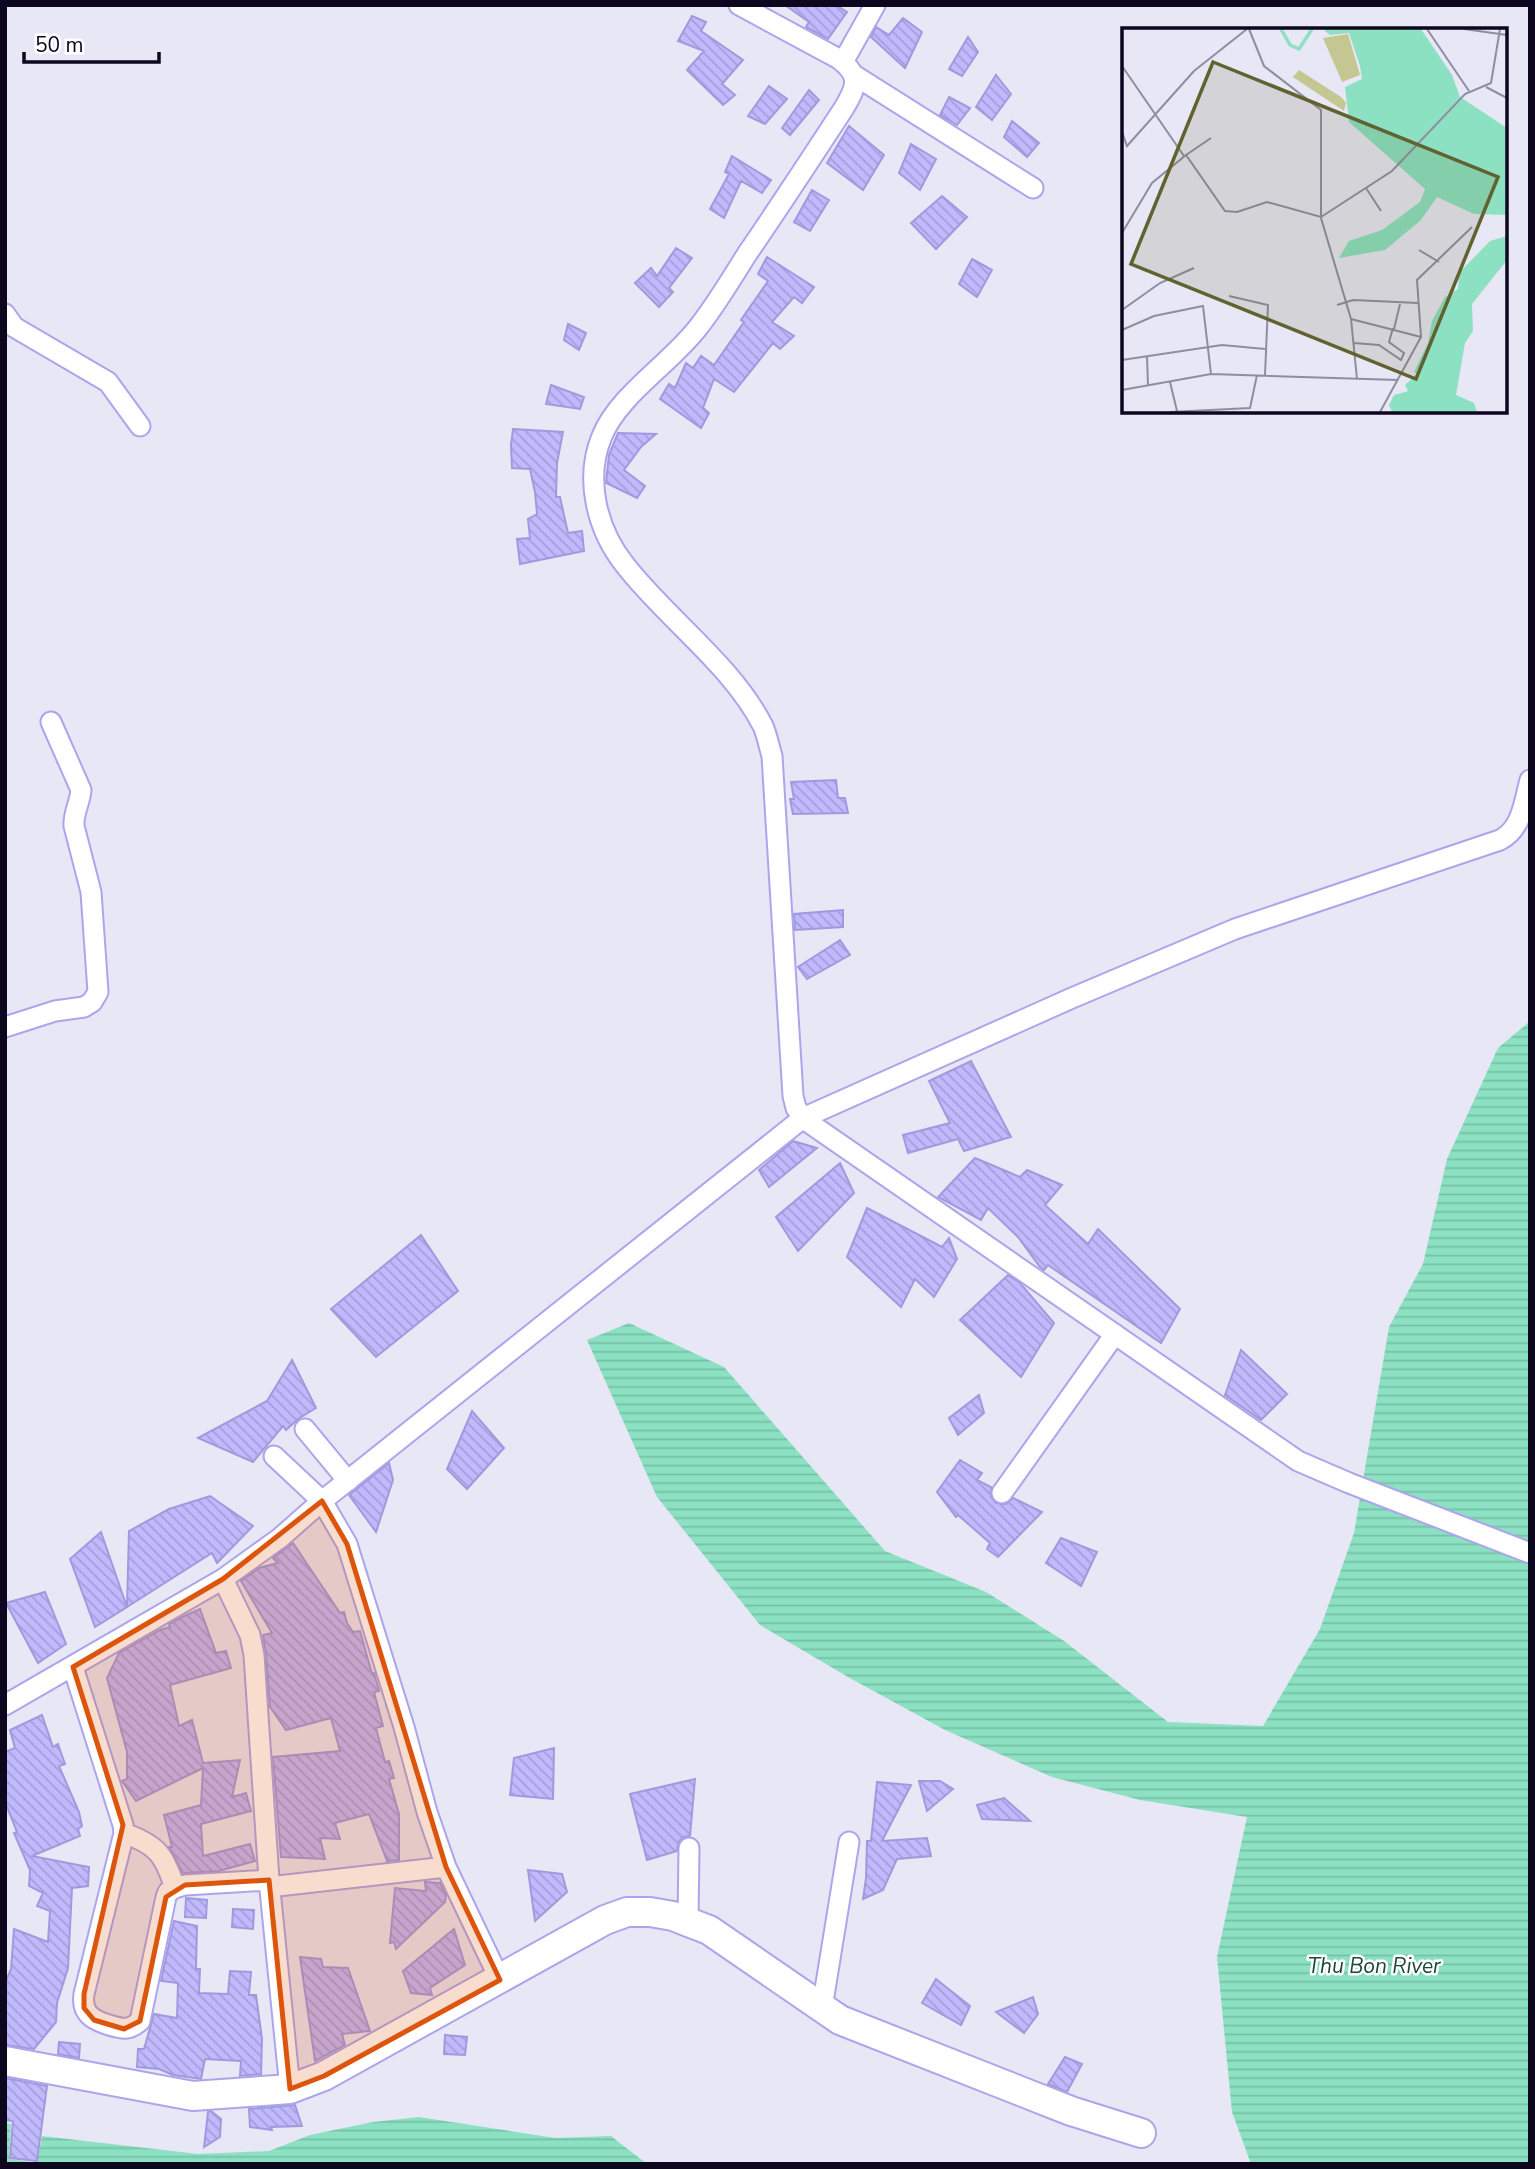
<svg xmlns="http://www.w3.org/2000/svg" width="1535" height="2169" viewBox="0 0 1535 2169" font-family="'Nunito Sans',sans-serif">
  <style>
    .water { fill: url(#water-rules) }
    .building { fill: url(#building-back-hatch); stroke: #a199de; stroke-width: 2 }
    .lines { fill: none; stroke-linecap: round; stroke-linejoin: round }
    .street-casing { stroke: #ada5eb; stroke-width: 23 }
    .secondary-casing { stroke: #ada5eb; stroke-width: 32 }
    .street { stroke: #fff; stroke-width: 19 }
    .secondary { stroke: #fff; stroke-width: 28 }
    .marked { fill: #dd550d; fill-opacity: 0.2; stroke: #dd550d; stroke-width: 5; stroke-linejoin: round }
    .labels { text-anchor: middle; stroke-width: 5; stroke-linejoin: round; paint-order: stroke }
    .water-label { font-size: 21px; font-style: italic; fill: #1e4538; stroke: #fff }
    .inset-river { fill: none; stroke: #8be1c2; stroke-width: 3.5 }
    .inset-road { fill: none; stroke: #908da0; stroke-width: 2 }
    .view { fill: #61622f; fill-opacity: 0.15; stroke: #61622f; stroke-width: 3.5 }
    .inset-edge { fill: none; stroke: #0c071f; stroke-width: 3.5 }
  </style>
  <defs>
    <pattern id="water-rules" width="6" height="5" patternUnits="userSpaceOnUse" patternTransform="scale(1.75)"><rect width="6" height="5" fill="#8be1c2"/><path d="M0 2.5h6" fill="none" stroke="#77c0a6"/></pattern>
    <pattern id="building-back-hatch" width="6" height="6" patternUnits="userSpaceOnUse" patternTransform="scale(1.75)"><rect width="6" height="6" fill="#c0b9fd"/><path d="M-1 5l2 2M0 0l6 6M5-1l2 2" fill="none" stroke="#a49ed8"/></pattern>
  </defs>
  <rect width="100%" height="100%" fill="#e8e7f6"/>
  <path class="water" d="M1530,1021V2164H1251L1232,2112L1217,1957L1247,1817L1140,1800L1052,1777L945,1730L848,1677L760,1625L657,1497L587,1340L629,1323L724,1367L885,1551L986,1592L1064,1641L1168,1722L1263,1726L1320,1629L1354,1533L1389,1327L1423,1264L1447,1159L1498,1048Z
    M419,2117L555,2138L611,2136L647,2164H5V2123L11,2124L9,2159L37,2163L42,2136L198,2154L269,2151L310,2135L373,2122Z"/>
  <path class="building" d="M785,5H836L847,12L828,39L806,27L809,22Z
    M692,16L706,22L701,31L743,60L722,84L735,95L723,105L687,70L704,51L678,41Z
    M903,18L922,32L905,68L871,37L876,27L889,35Z
    M968,37L978,52L962,76L949,69Z
    M996,75L1011,94L992,120L976,107Z
    M769,86L787,99L765,124L748,116Z
    M809,90L819,100L790,135L782,128Z
    M949,97L970,108L957,125L940,115Z
    M1012,121L1039,143L1027,157L1004,137Z
    M849,126L884,155L863,190L827,163Z
    M911,144L936,159L920,190L899,173Z
    M732,156L771,180L762,193L741,181L724,218L710,209L729,174L725,172Z
    M812,190L829,200L810,231L794,222Z
    M942,196L967,217L936,249L911,223Z
    M676,248L692,258L669,288L673,292L659,307L635,283L651,268L657,276Z
    M767,257L814,287L802,303L794,297L772,322L794,336L780,349L773,343L734,392L714,379L703,408L709,413L701,428L660,399L669,384L675,388L686,363L693,368L701,356L714,365L744,322L741,320L768,281L758,274Z
    M972,259L992,270L977,297L959,284Z
    M568,324L586,333L579,350L564,340Z
    M551,385L584,397L580,409L546,404Z
    M513,429L563,432L557,463L556,497H560L568,533L582,531L584,551L520,564L517,539L530,538L528,519L537,514L535,492L530,469L512,468L511,445Z
    M618,433L656,434L641,447L624,470L645,486L637,498L606,483L609,455Z
    M836,780L838,798H845L848,813L793,814L790,799H794L791,782Z
    M843,910V927L795,930L794,914Z
    M840,940L850,955L807,979L798,967Z
    M971,1061L1011,1137L964,1151L958,1139L908,1153L903,1135L950,1123L929,1081Z
    M793,1141L817,1148L769,1187L759,1170Z
    M975,1158L1020,1177L1027,1170L1062,1185L1045,1205L1088,1244L1098,1229L1180,1309L1161,1343L1048,1265L1044,1270L1040,1267L1018,1237L988,1208L981,1220L938,1197Z
    M840,1163L854,1193L798,1251L776,1217Z
    M867,1208L942,1247L949,1238L957,1259L934,1297L915,1279L901,1307L847,1257Z
    M421,1235L458,1291L376,1357L331,1309Z
    M1008,1275L1020,1283L1054,1323L1021,1377L960,1320Z
    M1241,1350L1287,1394L1261,1420L1225,1395Z
    M292,1360L316,1408L298,1419L286,1430L283,1426L253,1462L198,1438L267,1401Z
    M979,1395L984,1413L958,1435L949,1418Z
    M472,1411L504,1448L467,1489L447,1469Z
    M960,1460L982,1473L977,1480L991,1487V1497L996,1503L1006,1504L1013,1498L1042,1512L998,1557L987,1549L990,1543L958,1515L956,1517L937,1492Z
    M389,1463L393,1480L376,1532L349,1495Z
    M210,1496L253,1526L217,1563L212,1553L127,1607L129,1531L169,1509Z
    M101,1532L127,1607L95,1627L70,1559Z
    M1061,1538L1097,1552L1081,1586L1046,1563Z
    M293,1543L340,1613L344,1612L347,1623L353,1632L360,1631L372,1674L374,1673L379,1691L374,1692L383,1726L376,1728L385,1762L389,1761L394,1778L389,1779L399,1814V1860L387,1861L369,1814L335,1823L340,1839L320,1838L325,1859L281,1857L273,1757L340,1751L331,1718L286,1730L270,1707L266,1654L263,1635L272,1633L241,1581L259,1568L278,1563L273,1558Z
    M45,1592L66,1644L38,1663L6,1603Z
    M200,1609L216,1653L226,1651L231,1668L170,1685L179,1726L192,1720L203,1763L240,1760L232,1797L246,1793L251,1811L201,1824L203,1856L250,1844L255,1861L219,1871L183,1873L169,1847H172L164,1815L201,1805L203,1768L136,1801L122,1781L127,1779V1752L107,1678L119,1653L160,1630L170,1627L169,1624L182,1617Z
    M42,1715L53,1747L58,1744L65,1764L59,1766L79,1812L82,1826L78,1829L80,1836L32,1856L89,1867L88,1886L72,1888L68,1968L57,2003L56,2022L34,2049L5,2045V1983L11,1969L14,1929L48,1942L50,1911L37,1906L43,1893L29,1886L30,1870L14,1833L17,1832L5,1802V1752L15,1748L10,1730Z
    M554,1748L553,1799L510,1795L514,1758Z
    M695,1779L690,1836L684,1837L679,1841L677,1851L647,1860L630,1794Z
    M919,1781H940L953,1789L927,1811Z
    M877,1782L911,1785L882,1841L927,1838L931,1856L897,1859L883,1890L863,1899L866,1878L867,1841H871Z
    M1004,1798L1030,1821L982,1819L977,1805Z
    M528,1870L562,1874L567,1892L535,1921Z
    M425,1882L440,1883L446,1895L445,1902L396,1949L394,1942L390,1943L395,1888L426,1891Z
    M186,1898L207,1900L206,1918L185,1917Z
    M233,1909L254,1910L253,1929L232,1927Z
    M174,1921L197,1926L196,1969H200L199,1993L228,1994L230,1971L251,1972L249,1995H256L262,2039L261,2074L240,2076L241,2061L205,2059L201,2079L173,2075L159,2069L137,2067L138,2049H144L154,2014L177,2018L178,1983L161,1981Z
    M454,1929L465,1965L430,1988L432,1995L411,1993L403,1971Z
    M300,1957L321,1959L323,1967L348,1968L370,2031L342,2034L345,2045L315,2061Z
    M936,1979L970,2006L961,2025L922,2003Z
    M1033,1997L1038,2014L1024,2033L996,2012Z
    M445,2035L467,2037L465,2055L444,2054Z
    M59,2042L80,2044L79,2058L58,2054Z
    M1065,2057L1082,2064L1067,2092L1048,2084Z
    M5,2078L47,2086L37,2161L10,2158L13,2121L5,2120Z
    M295,2105L302,2126L271,2127L272,2130L250,2127L249,2109Z
    M211,2111L221,2119L220,2137L204,2147L208,2112Z"/>
  <g class="lines">
    <defs>
      <path id="street" d="M739,5L839,59C861,76 857,86 844,108C812,157 780,206 747,254C732,278 717,303 700,325C673,362 619,394 602,436C584,479 597,530 625,565C667,619 732,665 763,726C767,735 769,746 772,756L793,1096L796,1108L805,1120L1298,1461L1349,1483L1530,1553
        M843,62L875,5
        M854,75L1033,188
        M5,314L14,327L108,382L140,426
        M5,1027L55,1011L84,1007L92,1002L98,992L91,892L74,826C73,813 80,803 81,790L51,722
        M305,1429L348,1481
        M274,1456L322,1501L347,1544L404,1727L427,1812L446,1867L500,1980
        M1002,1493L1115,1334
        M223,1579L250,1635L254,1655L269,1880L290,2089
        M73,1667L123,1825L124,1833L84,1994C81,2014 93,2020 109,2025C122,2029 129,2031 140,2021L166,1897L168,1892L175,1888L185,1885L269,1880
        M5,1705L223,1579L280,1538L322,1501L803,1118L1072,998L1235,929L1500,840C1522,829 1524,802 1530,780
        M124,1833C157,1845 164,1854 175,1888
        M269,1887L446,1867
        M688,1922L689,1848
        M822,2008L849,1842"/>
      <path id="secondary" d="M5,2061L193,2096L290,2089L324,2076L605,1920L627,1912H650L673,1916L688,1922L709,1930L840,2020L1071,2111L1141,2133"/>
    </defs>
    <use href="#street" class="street-casing"/>
    <use href="#secondary" class="secondary-casing"/>
    <use href="#street" class="street"/>
    <use href="#secondary" class="secondary"/>
  </g>
  <path class="marked" d="M322,1501L347,1544L446,1867L500,1980L324,2076L290,2089L269,1880L185,1885L166,1897L140,2021L124,2029L94,2020L84,2008V1994L123,1825L73,1667L223,1579Z"/>
  <g class="labels">
    <g class="water-label">
      <text x="1374" y="1973">Thu Bon River</text>
    </g>
  </g>
  <g transform="translate(1122 28)">
    <rect width="385" height="385" fill="#e8e7f6"/>
    <path d="M226,6L238,47L220,54L201,10ZM177,42L219,69L224,75L222,83L171,49Z" fill="#c5c792"/>
    <path d="M201,1H299L330,47L338,69L385,100V187L352,186L315,169L299,192L263,222L217,230L227,213L260,202L298,174L303,161L227,94L223,59L240,51L238,38L227,5L208,7ZM385,208V232L350,276L351,303L343,315L334,367L352,375L355,384H270L267,377L272,367L286,363L283,357L295,346L292,344L306,315L310,293L323,269L336,261L337,245L368,213Z" fill="#8be1c2"/>
    <path class="inset-river" d="M159,1L168,17L177,21L190,1"/>
    <path class="inset-road" d="M127,1L142,38L199,82V190L229,291L235,351M305,1L347,63M342,1L385,7M0,38L62,128M364,59L385,70M0,104L5,118L72,43L125,1M64,127L89,110M244,160L259,183M0,205L30,155L64,127L103,183L115,184L145,174L199,189L270,143L343,66L369,55L378,1M297,222L317,234M107,268L146,277L143,347M215,277L231,272L296,275M0,282L38,255L72,240M229,291L299,309M272,301L278,276M0,302L32,288L81,278L89,346M232,315L257,317L279,332L282,325L267,314L271,300M25,328L26,358M0,332L100,317L143,321M48,354L55,383M0,362L89,346L276,352M48,384L128,380L135,347M258,384L299,309L295,252L350,199"/>
    <path class="view" d="M91,34L376,149L294,351L9,236Z"/>
    <rect width="385" height="385" class="inset-edge"/>
  </g>
  <rect width="1535" height="2169" fill="none" stroke="#0c071f" stroke-width="14"/>
  <path d="M24 52v10h135v-10" fill="none" stroke="#0c071f" stroke-width="3.5"/>
  <text x="35" y="52" font-size="21" fill="#0c071f" stroke="#ffffff" stroke-width="5" paint-order="stroke">50 m</text>
</svg>
